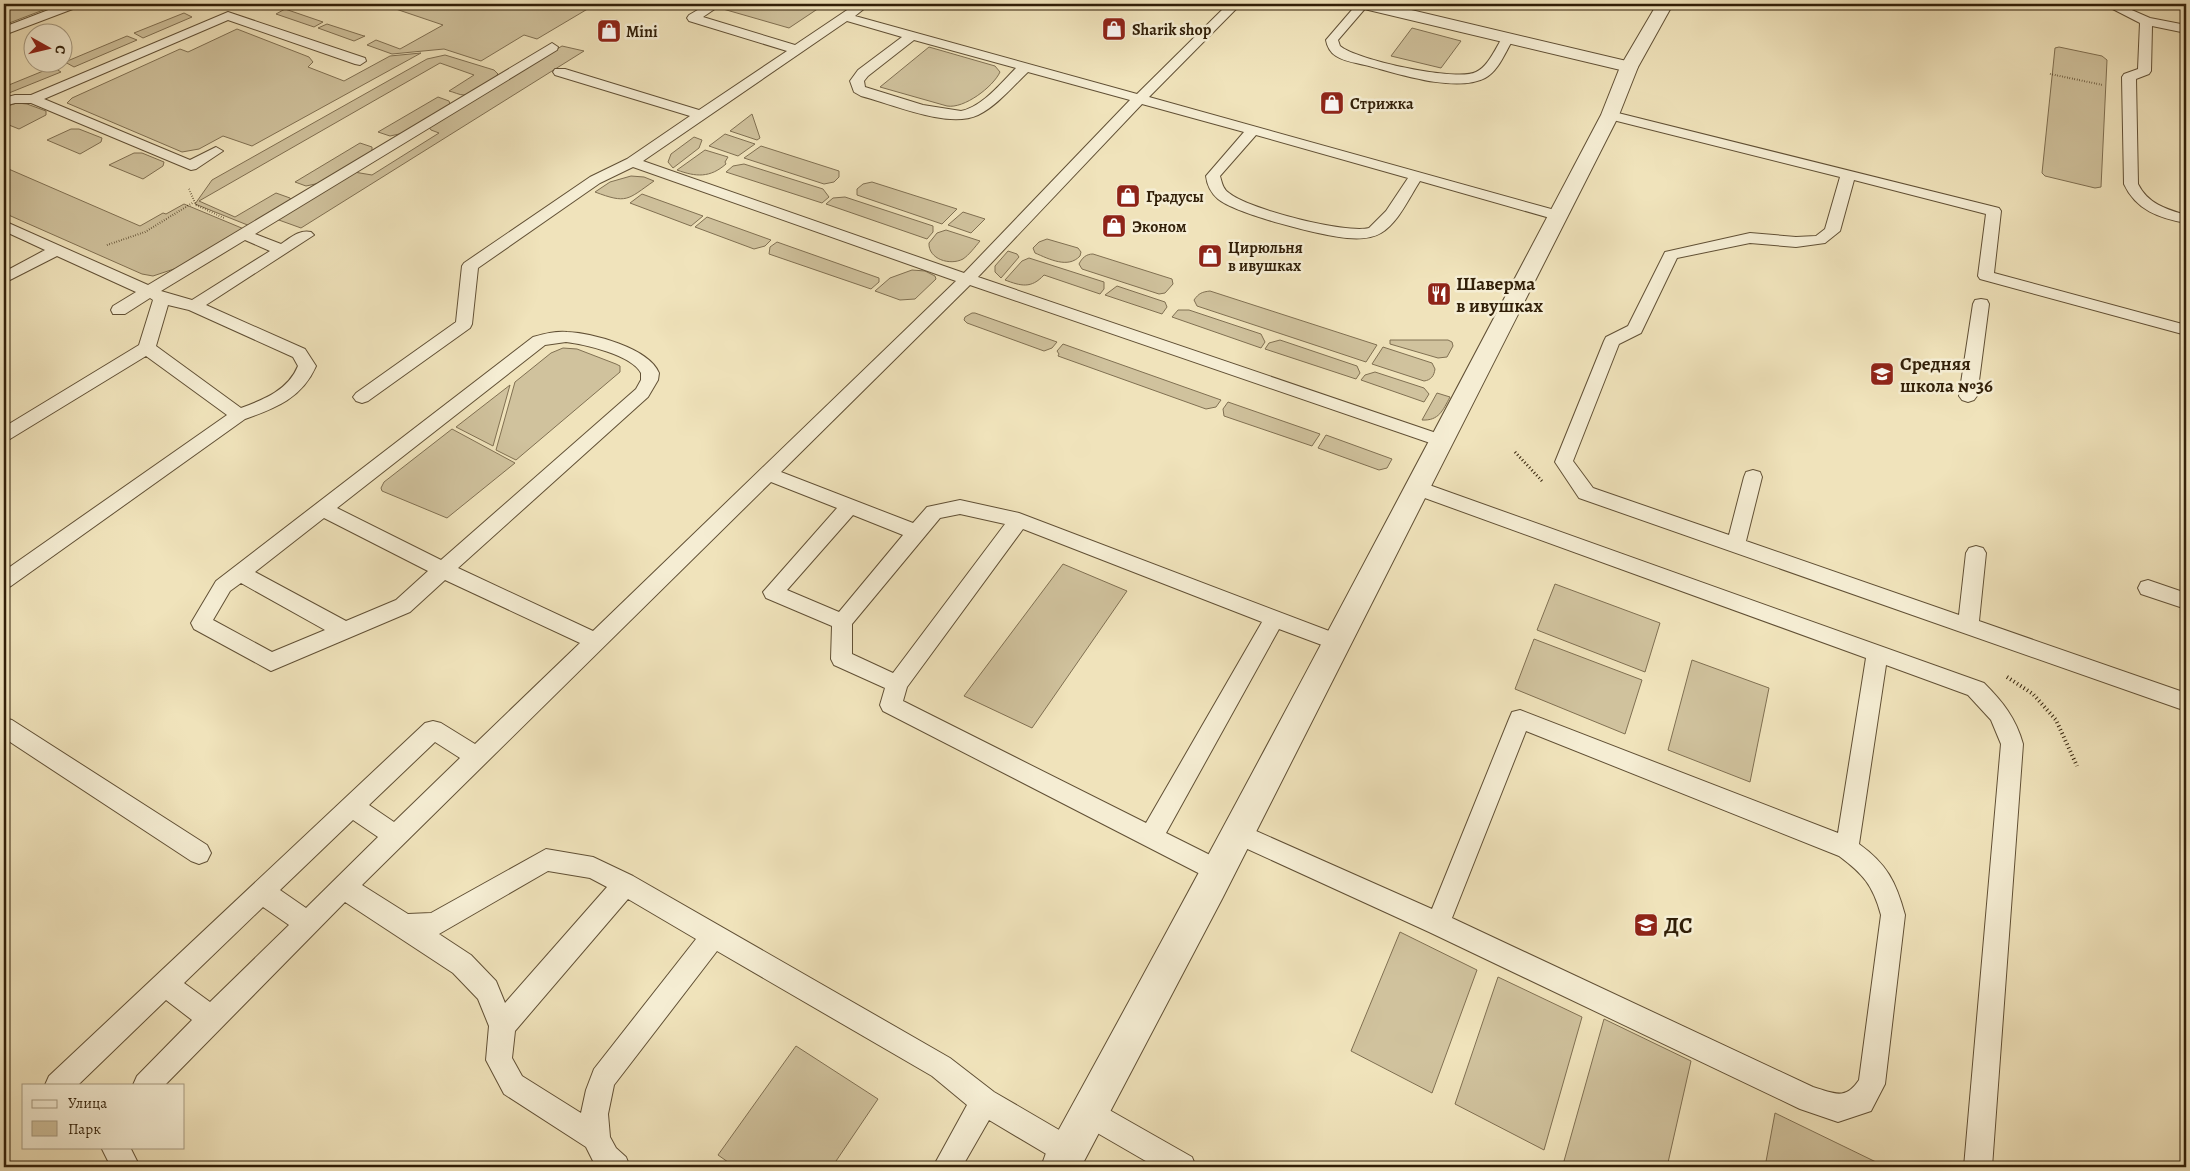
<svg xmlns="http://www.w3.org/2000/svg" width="2190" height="1171" viewBox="0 0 2190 1171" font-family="Alegreya,serif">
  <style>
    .green { fill: #d0c29d; stroke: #807052 }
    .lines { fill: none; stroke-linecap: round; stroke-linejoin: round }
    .service-casing { stroke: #615035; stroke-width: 2 }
    .minor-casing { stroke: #615035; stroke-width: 2 }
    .tertiary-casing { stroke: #615035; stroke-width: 2 }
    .path-far2 { stroke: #311f08; stroke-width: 2; stroke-dasharray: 0.5 2; stroke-linecap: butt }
    .path-far1 { stroke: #311f08; stroke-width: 3; stroke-dasharray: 1 2.5; stroke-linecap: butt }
    .path { stroke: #311f08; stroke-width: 4; stroke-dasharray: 1 3; stroke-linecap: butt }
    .service { fill: #f5edd3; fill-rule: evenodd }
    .minor { fill: #f5edd3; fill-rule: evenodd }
    .tertiary { fill: #f5edd3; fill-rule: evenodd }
    .labels { text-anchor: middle; stroke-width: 5; stroke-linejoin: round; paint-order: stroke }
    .far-poi-label { font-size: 16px; font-weight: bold; fill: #311f08; stroke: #f5edd3; text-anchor: start }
    .poi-label { font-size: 19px; font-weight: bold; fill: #311f08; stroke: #f5edd3; text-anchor: start }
    .near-poi-label { font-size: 22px; font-weight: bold; fill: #311f08; stroke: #f5edd3; text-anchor: start }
  </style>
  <rect width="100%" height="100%" fill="#f0e3bb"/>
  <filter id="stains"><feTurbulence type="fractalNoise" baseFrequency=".004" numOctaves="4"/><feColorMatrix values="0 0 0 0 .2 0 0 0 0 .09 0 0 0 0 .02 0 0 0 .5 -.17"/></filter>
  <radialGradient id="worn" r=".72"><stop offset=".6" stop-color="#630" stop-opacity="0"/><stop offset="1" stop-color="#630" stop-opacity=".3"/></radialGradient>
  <path class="green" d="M4,4H59L4,25Z
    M381,4H596L537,39L524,35L481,61L444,49L392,54L367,45L376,40L400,49L443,25Z
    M732,4H825L789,28L723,9Z
    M285,9L323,22L314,27L276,14Z
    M184,13L192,17L143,38L134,33Z
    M327,24L364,36H365L354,41L318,28Z
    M1412,28L1461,41L1441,68L1391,56Z
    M237,29L309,57L313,62L308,67L344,81L390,56L421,53L252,146L223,136L199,149L182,152L67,103L72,98L180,49L188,52Z
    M127,36L137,40L74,67L65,62Z
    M562,46L584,51L301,228L276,219L354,172L372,175L439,133L431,130L428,126Z
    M929,47L995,66L1000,72C993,87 964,109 947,106L880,87Z
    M2059,47L2102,56L2107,60L2101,187L2095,188L2045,176L2042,173L2055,48Z
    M445,55L494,70L498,74C491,82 475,94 464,95C459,95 454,92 449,91L474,75L440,63L199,201L235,217L276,193L290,198L291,200L250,226L195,204L212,180L427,59Z
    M53,67L61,72L4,95V87Z
    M438,97L449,101L450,104L404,133L390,136L378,132Z
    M17,103L27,104L46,111V115L19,129L4,123V107Z
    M752,114L760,138L757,140L730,131Z
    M71,129H79L102,138L101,142L80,154L47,140Z
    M725,134L755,144L738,156L709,146Z
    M694,137L702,140L699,148L673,168L668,162L671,154Z
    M360,143L372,147V151L320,183L306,186L295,182Z
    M761,146L839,171V177L834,182L824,184L744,158Z
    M705,150L728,157L725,162L726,164C710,178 696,177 677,170Z
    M134,153H142L164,162L163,166L143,179L109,165Z
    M744,164L823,189L829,197L822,203L726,172L733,166Z
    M4,167L140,226L163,213L166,214L184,204L244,229L177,268L153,276L142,274L4,213Z
    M631,176L644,177L654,181C627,200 627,204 595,192L610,182Z
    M872,182L957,209L942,224L857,195V189L863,184Z
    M642,194L703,216L691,226L630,203Z
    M845,197L933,226V232L927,239L826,204L833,198Z
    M963,212L985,219L971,233L948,225Z
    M707,217L771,240L765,246L754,249L695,227Z
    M946,230L980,241C975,247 969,255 963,259C950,266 928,259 929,243L937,233Z
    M1047,239L1078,248L1081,252L1080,256C1068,269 1049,259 1035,253L1033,248L1039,242Z
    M777,242L879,278V282L871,289L769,254L770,247Z
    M1008,251L1017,254L1019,257L1001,278L995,272V266Z
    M1093,254L1172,279L1173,284L1165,293L1159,294L1082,269L1079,264C1082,258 1086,254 1093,254Z
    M1029,258L1104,282V289L1100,294L1044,275C1031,289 1021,286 1005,280L1022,261Z
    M912,270L925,271L935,276L936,279L915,299L900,300L875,291L890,278Z
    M1117,286L1165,302L1167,307L1162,314L1105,295Z
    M1210,291L1377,345L1366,362L1197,306L1194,300C1199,293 1202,292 1210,291Z
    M1178,310H1189L1261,334L1265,342L1261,348L1172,317Z
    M972,313H975L1057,342L1052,348L1044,351L967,323L964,320L965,317Z
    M1280,340L1357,366L1360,373L1356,379L1265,349L1269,343Z
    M1390,340H1448L1452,342L1453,346L1447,357L1438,358L1390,344Z
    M1063,344L1221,400L1216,407L1206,409L1058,356L1059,354L1057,351Z
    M1383,347L1432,363L1435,369C1434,376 1431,380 1424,381L1372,364Z
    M563,348L577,349L616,364L620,366V372L516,460L496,450L515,382L551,353Z
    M1375,372L1424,388L1429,394L1424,402L1361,380L1365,375Z
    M510,385L493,446L456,427Z
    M1437,393L1450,397C1443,410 1439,421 1422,420Z
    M1228,402L1320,434L1312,446L1224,416L1223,409Z
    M452,429L515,463L447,518L382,491L381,488L384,482Z
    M1326,435L1392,459L1387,468L1379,470L1318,448Z
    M1063,564L1127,591L1032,728L964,696Z
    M1555,584L1660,623L1645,672L1537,630Z
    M1534,639L1642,680L1625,734L1515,689Z
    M1692,660L1769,688L1750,782L1668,750Z
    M1400,932L1477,970L1432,1093L1351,1051Z
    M1498,977L1582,1017L1544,1150L1455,1104Z
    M1604,1019L1691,1061L1667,1167H1576L1564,1161Z
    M796,1046L878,1099L832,1167H735L718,1155Z
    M1775,1113L1876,1162L1875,1167H1765Z"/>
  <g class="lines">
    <defs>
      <path id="service" d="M64,4H80L78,7L4,35V27Z
        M708,4H722L703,17L795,45L856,4H870L855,16L1137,94L1228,4H1241L1149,97L1562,212L1565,215L1562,218L1557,220L1420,181C1409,198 1398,223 1381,233C1371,239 1358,239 1347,238C1322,236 1236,214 1218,199C1211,193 1207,185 1206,176L1244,132L1142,104L978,277L1448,437L1451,441L1448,445L1442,447L1436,445L970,285L781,472L913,523L927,507L960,500L1019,513L1345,637L1348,643L1345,649L1338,651L1279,629L1166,833L1226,863L1230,871L1226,879L1218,882L1210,879L883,711L880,705L885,688L834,665L831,659L832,626L766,598L763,592L837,508L771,482L362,885L408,914L431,913L546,849L593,857L633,876L950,1058L994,1092L1078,1141L1082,1151L1078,1161L1068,1165L1058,1161L989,1120L962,1167H933L967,1105L932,1076L717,951L614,1085L608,1114L610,1137L616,1148L626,1157L630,1167H596L586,1147L504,1094L486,1060L489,1026L478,999L453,973L345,902L165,1085H133L137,1076L192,1020L166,1000L78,1085H45L49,1076L425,723L433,721L441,723L475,744L580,643L445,580L410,612L271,671L194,629L191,623L216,581L533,337C544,334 555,331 567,332C592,333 649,348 659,373L658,380L648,397L458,568L593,631L956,281L633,167L600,183L478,268L472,324L470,328L368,401L362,403L356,401L353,397L356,393L456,322L462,266L464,263L590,177L627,159L690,116L555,75L553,72L555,69H565L699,110L787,51L689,21L687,18L689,15ZM847,21L902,37L858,70L850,81L854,92L861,96C892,104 948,129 978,115C997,106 1013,86 1028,72L1130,100L964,273L643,161ZM914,40L1016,68C1001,83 982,107 961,111L923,105L865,87L864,81L868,76ZM1256,135L1408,178L1386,211L1369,228C1345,234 1248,209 1229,193C1223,189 1222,183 1220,176ZM566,342C584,344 632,355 641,373V380L636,389L441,560L337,508L545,345ZM960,514L1005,524L893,673L852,654V624L940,518ZM853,515L903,535L839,612L787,590ZM324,518L428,571L396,600L346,621L255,572ZM1023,529L1262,622L1146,823L903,701L907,687ZM241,583L325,630L272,652L213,620L230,591ZM435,742L460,758L394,822L369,805ZM353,820L378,837L306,908L280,890ZM548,871L590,878L607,887L505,1003L496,981L471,955L439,934ZM628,899L696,939L594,1069L586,1090L581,1113L522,1076L512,1058L515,1031ZM263,907L289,925L210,1002L184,983Z
        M1357,4H1369L1338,40L1340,46C1356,60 1457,82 1476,72C1489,66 1496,47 1504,35H1512L1514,38C1506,50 1499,71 1485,78C1456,93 1399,74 1369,66C1358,63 1345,62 1336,56C1330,52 1327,46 1326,40Z
        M2103,4H2118L2150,18L2186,25V33L2152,26L2151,71L2149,74L2136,79L2138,184C2148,204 2166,209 2186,215V223C2159,218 2136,210 2124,184L2122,77L2124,74L2138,69L2140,23Z
        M228,12L365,58L366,61L360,65L355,64L228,20L44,99L190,160L216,147L223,151L196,169L191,170L31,103H15L4,106V98L15,95H31Z
        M552,43L558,47L557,50L255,234L281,244C290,238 300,229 311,232L314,235L206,305L305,349L316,366C302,398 276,408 245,419L11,586L4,589V571L227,415L146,356L10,439L4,441V427L139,345L153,300L150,298L125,314H113L111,310L113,306L136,292L57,256L4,283V272L45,250L4,231V221L148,285ZM245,240L270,251L192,300L161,291ZM168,305L189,310L293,357L298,366C288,390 265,399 241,408L156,346Z
        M1610,111L1999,208L2001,211L1994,273L2186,325V335L1980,279L1978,276L1986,214L1854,180L1840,231L1825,243L1796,247L1750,243L1677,258L1641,333L1619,344L1573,461L1593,488L1729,535L1744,477L1746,472L1753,470L1760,472L1762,477L1746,541L1959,615L1966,553L1969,548L1976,546L1983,548L1986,553L1979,621L2186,693V711L1579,498L1555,462L1604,341L1606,337L1628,326L1665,252L1750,233L1796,237L1816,236L1825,229L1840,177L1605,118L1603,115Z
        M1981,299L1987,300L1989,304L1977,396L1974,400L1968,402L1962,400L1959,396L1973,304L1975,300Z
        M1418,481L1984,683C2002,701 2016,718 2023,744L1992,1167H1964L2001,744L1991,720L1968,695L1886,665L1859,844C1887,864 1896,882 1905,915L1885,1084L1871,1111L1838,1122L1800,1109L1429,932L1230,841L1226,834L1230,827L1238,823L1432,909L1509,719L1512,712L1520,710L1838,833L1866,658L1411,493L1409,488L1411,483ZM1526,731L1839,856C1863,874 1873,885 1881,915L1859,1080C1845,1101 1834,1093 1813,1087L1452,918Z
        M2148,580L2186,593V609L2141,594L2138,588L2141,582Z
        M4,718L12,720L207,845L211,853L207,861L199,864L191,861L4,738Z
        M1090,1099L1192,1157L1196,1167H1156L1080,1123L1076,1113L1080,1103Z
        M101,1147H130L140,1167H111Z"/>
      <path id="minor" d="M1358,4H1386L1635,63L1638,67L1635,71L1629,72L1360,8Z"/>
      <path id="tertiary" d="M1657,4H1673L1638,67L1619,115L1222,899L1081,1167H1041L1046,1153C1235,810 1418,462 1601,115L1620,67Z"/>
    </defs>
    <use href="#service" class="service-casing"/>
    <use href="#minor" class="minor-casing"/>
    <use href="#tertiary" class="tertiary-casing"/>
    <path class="path-far2" d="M2050,74L2103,85
      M189,189L196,205L224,218
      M107,245L145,232L194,202"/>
    <path class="path-far1" d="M1515,452L1542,481"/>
    <path class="path" d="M2007,677L2033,694L2056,720L2077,766"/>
    <use href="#service" class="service"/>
    <use href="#minor" class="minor"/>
    <use href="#tertiary" class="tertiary"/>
  </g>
  <defs>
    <symbol id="shop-square" viewBox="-11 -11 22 22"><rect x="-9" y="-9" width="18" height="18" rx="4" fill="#8f2418" stroke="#f5edd3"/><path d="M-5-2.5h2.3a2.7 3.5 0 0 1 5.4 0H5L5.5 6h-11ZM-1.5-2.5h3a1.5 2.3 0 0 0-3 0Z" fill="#fff"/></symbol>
    <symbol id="restaurant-square" viewBox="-11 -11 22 22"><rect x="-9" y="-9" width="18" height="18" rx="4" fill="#8f2418" stroke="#f5edd3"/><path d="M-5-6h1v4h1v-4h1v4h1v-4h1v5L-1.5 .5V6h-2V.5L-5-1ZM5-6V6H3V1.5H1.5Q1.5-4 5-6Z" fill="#fff"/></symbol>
    <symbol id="school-square" viewBox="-11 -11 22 22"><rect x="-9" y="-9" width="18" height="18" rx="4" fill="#8f2418" stroke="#f5edd3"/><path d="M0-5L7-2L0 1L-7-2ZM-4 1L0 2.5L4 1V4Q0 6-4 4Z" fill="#fff"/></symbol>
  </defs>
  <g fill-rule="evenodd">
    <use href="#shop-square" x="1100" y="15" width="28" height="28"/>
    <use href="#shop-square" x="595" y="17" width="28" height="28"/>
    <use href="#shop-square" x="1318" y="89" width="28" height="28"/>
    <use href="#shop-square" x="1114" y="182" width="28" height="28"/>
    <use href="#shop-square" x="1100" y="212" width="28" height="28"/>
    <use href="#shop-square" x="1196" y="242" width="28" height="28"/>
    <use href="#restaurant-square" x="1425" y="280" width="28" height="28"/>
    <use href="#school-square" x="1868" y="360" width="28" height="28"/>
    <use href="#school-square" x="1632" y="911" width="28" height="28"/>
  </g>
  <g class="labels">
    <g class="far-poi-label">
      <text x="1132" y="35">Sharik shop</text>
      <text x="626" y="37">Mini</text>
      <text x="1350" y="109">Стрижка</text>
      <text x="1146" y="202">Градусы</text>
      <text x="1132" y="232">Эконом</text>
      <text x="1228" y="253">Цирюльня<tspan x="1228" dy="18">в ивушках</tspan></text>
    </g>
    <g class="poi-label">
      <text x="1456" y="290">Шаверма<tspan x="1456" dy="22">в ивушках</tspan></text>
      <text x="1900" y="370">Средняя<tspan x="1900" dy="22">школа №36</tspan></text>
    </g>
    <g class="near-poi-label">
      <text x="1664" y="933">ДС</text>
    </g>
  </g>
  <rect width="2190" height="1171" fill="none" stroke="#f0e3bb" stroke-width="20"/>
  <rect x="5" y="5" width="2180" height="1161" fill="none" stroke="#311f08" stroke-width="2.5"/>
  <rect x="10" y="10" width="2170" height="1151" fill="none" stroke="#311f08"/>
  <rect x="22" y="1084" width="162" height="65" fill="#f5edd3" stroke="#a79b82"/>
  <rect x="32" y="1100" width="25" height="8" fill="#f5edd3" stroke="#a79b82"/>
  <text x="68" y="1108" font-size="15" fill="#311f08">Улица</text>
  <rect x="32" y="1121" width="25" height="15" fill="#d0c29d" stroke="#a79b82"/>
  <text x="68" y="1134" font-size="15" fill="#311f08">Парк</text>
  <g transform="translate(48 48) rotate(98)"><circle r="24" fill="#f5edd3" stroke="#a79b82"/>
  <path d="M0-4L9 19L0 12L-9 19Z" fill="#8f2418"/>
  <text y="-8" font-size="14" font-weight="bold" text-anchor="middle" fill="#311f08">С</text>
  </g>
  <rect width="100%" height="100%" filter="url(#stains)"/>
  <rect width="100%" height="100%" fill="url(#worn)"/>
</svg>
